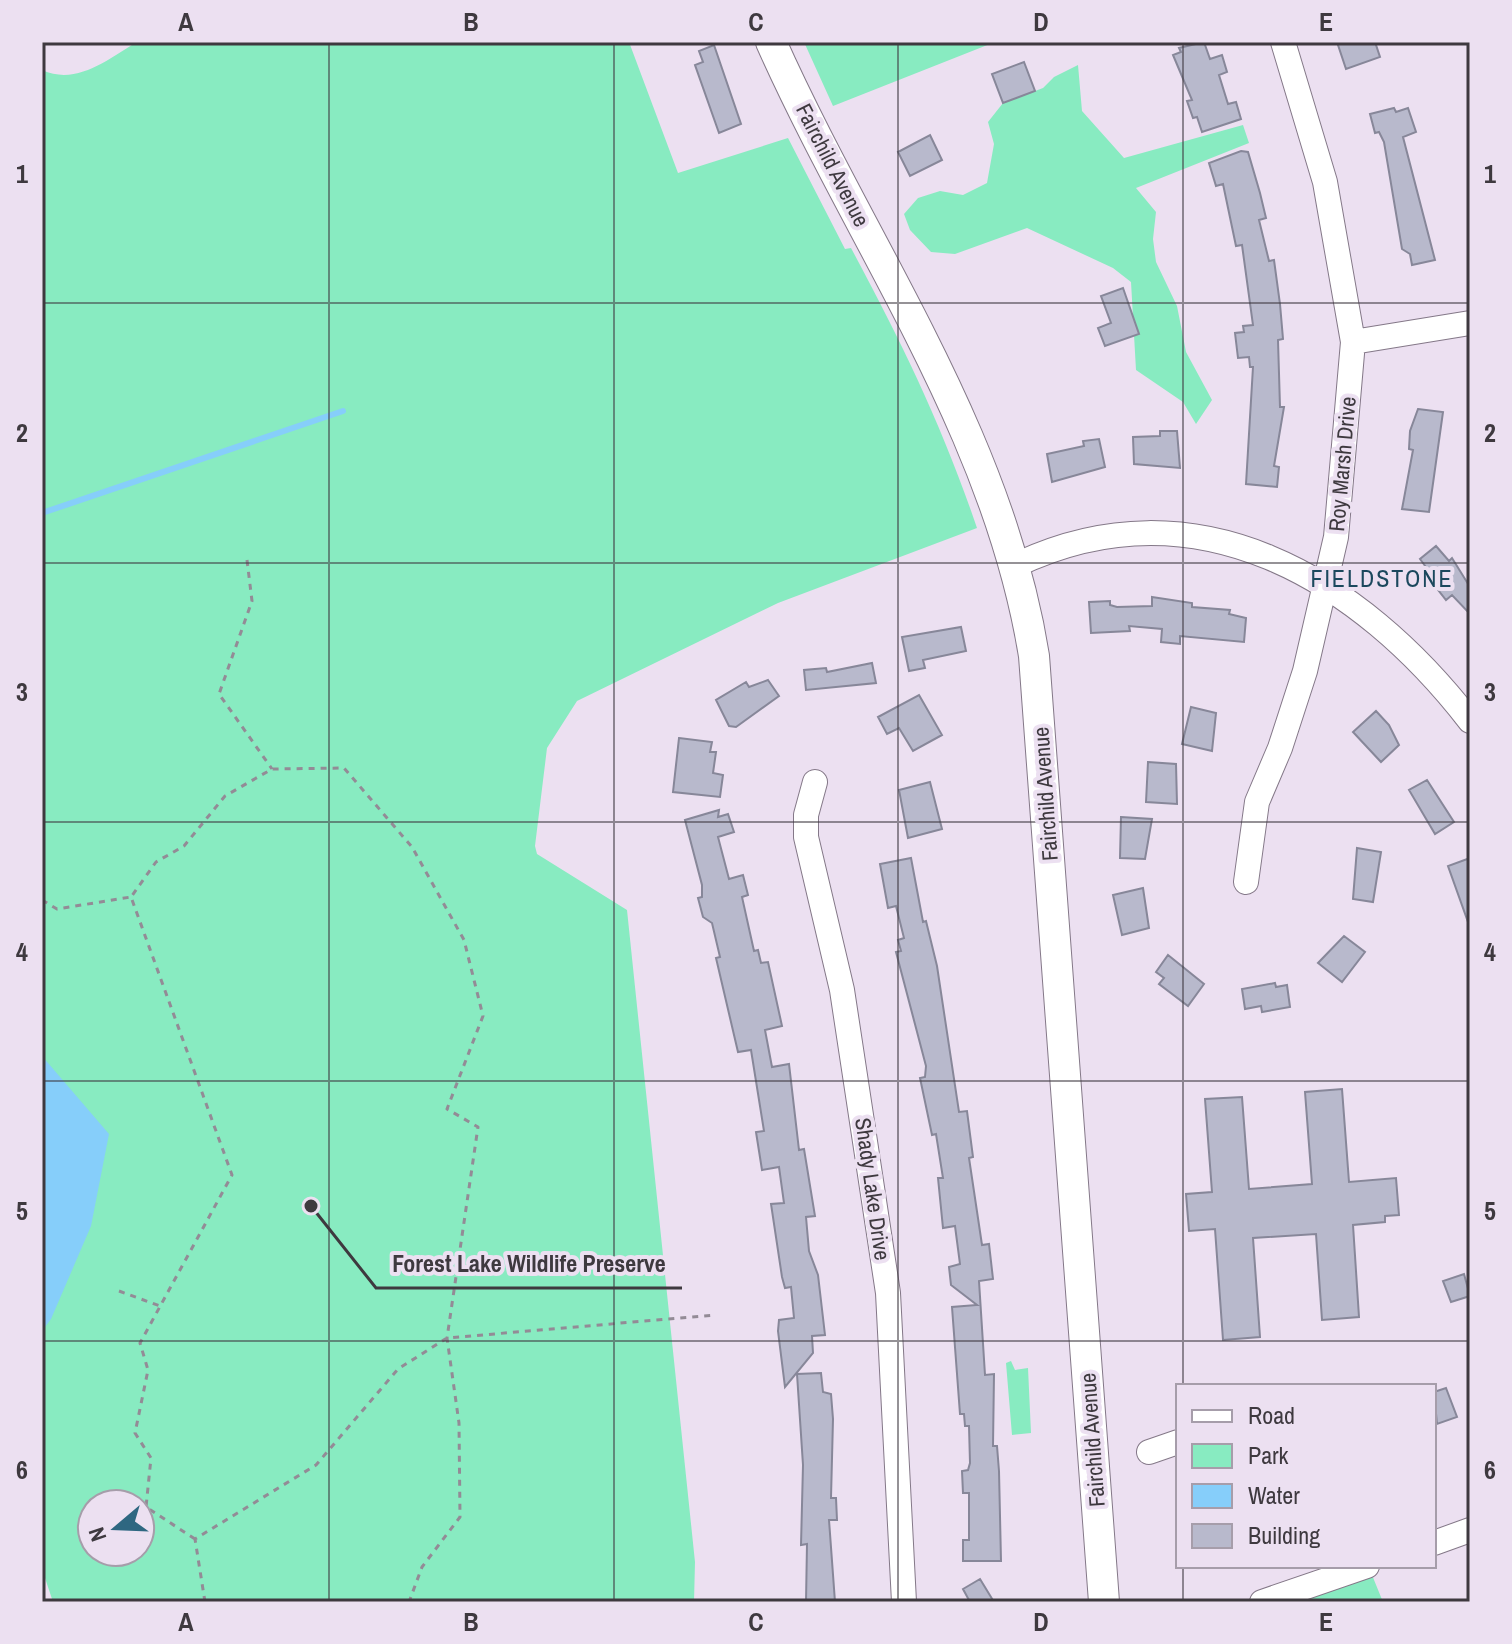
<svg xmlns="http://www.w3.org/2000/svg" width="1512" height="1644" viewBox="0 0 1512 1644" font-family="'Archivo Narrow',sans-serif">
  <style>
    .green { fill: #88ebc1; fill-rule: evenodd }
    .water { fill: #86cefa }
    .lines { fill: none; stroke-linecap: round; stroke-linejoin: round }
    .stream { stroke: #86cefa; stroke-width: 6 }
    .building { fill: #b8b9cc; stroke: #878799; stroke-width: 2 }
    .minor-casing { stroke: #847888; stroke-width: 26 }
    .major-casing { stroke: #847888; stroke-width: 32 }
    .path { stroke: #938b96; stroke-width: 3; stroke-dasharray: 6 6; stroke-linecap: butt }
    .minor { stroke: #fff; stroke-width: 24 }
    .major { stroke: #fff; stroke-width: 30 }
    .grid { fill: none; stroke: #3e393f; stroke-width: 2; stroke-opacity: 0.55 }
    .labels { text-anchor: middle; stroke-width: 8; stroke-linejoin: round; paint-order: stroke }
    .street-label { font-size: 22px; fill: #3e393f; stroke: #ece0f1 }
    .neighbourhood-label { font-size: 24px; letter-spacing: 2px; fill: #1b485d; stroke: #ece0f1 }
    .leader { fill: none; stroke: #3e393f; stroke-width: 3 }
    .callout-dot { fill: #3e393f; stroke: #ece0f1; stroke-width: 3 }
    .callout-label { font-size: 24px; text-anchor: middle; font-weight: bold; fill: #3e393f; stroke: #ece0f1; stroke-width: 8; stroke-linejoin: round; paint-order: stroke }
    .neatline { fill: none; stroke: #3e393f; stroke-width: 3 }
    .grid-label { font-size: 26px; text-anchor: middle; font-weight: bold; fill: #3e393f }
  </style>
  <rect width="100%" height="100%" fill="#ece0f1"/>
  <path class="green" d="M137,42H629L678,173L788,138L845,249L851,248C902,343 942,425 977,528L778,603L577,701L547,748L535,846L537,854L627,910L695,1562L694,1602H53L42,1569V70C77,86 108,59 137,42ZM92,1504H140V1552H92Z
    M804,42H995L833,106Z
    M1078,65L1082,111L1124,158L1243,125L1249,143L1136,188L1156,212L1153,239L1156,262L1177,306L1186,352L1212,400L1196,424L1183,402L1136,370L1131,282L1113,268L1027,228L955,254L931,252L910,230L904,214L918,198L940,191L963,195L987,183L994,144L988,122L1003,103L1043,88L1054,77Z
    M1011,1361L1015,1370L1028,1368L1031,1433L1012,1435L1006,1363Z
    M1372,1575L1383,1602H1293Z"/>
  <path class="water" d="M42,1056L109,1134L91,1226L51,1319L42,1331Z"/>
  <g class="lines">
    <path class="stream" d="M42,513L343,411"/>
  </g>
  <path class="building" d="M1204,42L1210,59L1222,55L1227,72L1219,75L1228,104L1236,102L1241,119L1202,132L1197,117L1193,118L1187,101L1192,100L1173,55L1181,52L1179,48Z
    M1337,42H1375L1380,57L1346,69Z
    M714,45L741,124L719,133L695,65L703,62L699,51Z
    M1024,62L1035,91L1003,103L992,74Z
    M1394,108L1396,112L1408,108L1416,132L1403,137L1435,260L1412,265L1410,254L1402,249L1384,142L1379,132L1375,133L1370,114Z
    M930,135L942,160L910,176L898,152Z
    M1241,151L1248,152L1260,193L1266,218L1259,220L1269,261L1274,260L1280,304L1283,339L1278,340L1280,407H1284L1274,466L1279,467L1277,487L1246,484L1253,367H1250L1249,357L1238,358L1235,333L1244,332L1243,326L1253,325L1242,245L1236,246L1223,184L1216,186L1209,163Z
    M1123,288L1139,334L1105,346L1098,328L1111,323L1101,296Z
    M1418,409L1443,412L1429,512L1402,509L1413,450L1409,449L1410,431Z
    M1160,431H1177L1180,468L1134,464L1133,437L1160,436Z
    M1099,439L1105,467L1052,482L1047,454L1084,446L1083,441Z
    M1436,546L1449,561L1452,558L1470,587V614L1452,595L1446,600L1428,577L1431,574L1420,559Z
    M1152,597L1192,603V607L1230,610L1229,614L1246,618L1244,642L1180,636V644L1161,642L1162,629L1129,626L1130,631L1091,633L1089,602L1110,601V605L1117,607L1152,606Z
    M961,627L966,651L923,660L925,668L909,671L902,637Z
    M872,663L876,683L806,690L804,670L826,668L827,672Z
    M768,680L779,696L736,727L729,726L716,700L746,682L749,687Z
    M919,695L942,735L913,751L899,728L887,734L878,717Z
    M1191,707L1216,713L1212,751L1182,744Z
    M1376,711L1389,725L1399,745L1381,762L1353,732Z
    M679,738L712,742L710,752H716L713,773L723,775L720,797L673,792Z
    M1148,762L1176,764L1177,804L1146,802Z
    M1427,780L1454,822L1435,834L1409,790Z
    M930,782L942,829L908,838L899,790Z
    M719,810L718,817L728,814L734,832L718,837L729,879L743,875L748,895L742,897L754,951L758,950L761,963L768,962L782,1026L765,1030L772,1067L789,1064L799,1150L804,1149L815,1216L806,1217L809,1251L818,1275L825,1335L812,1336L813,1353L785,1387L778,1331L779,1320L794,1318L791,1287L785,1288L782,1277L771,1204L784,1203L779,1167L762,1170L756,1132L764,1131L751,1050L738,1052L716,958L720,957L712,923L703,917L698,898L702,897V885L685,820Z
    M1121,817L1152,819L1145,859L1120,858Z
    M1357,848L1381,852L1373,902L1353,899Z
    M911,858L923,922L926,921L937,966L959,1112L967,1111L973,1157L969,1158L982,1245L989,1244L993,1279L979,1281L985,1375L994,1374L993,1446H997L999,1471L1001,1561H963V1540H969V1493H963L962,1471L968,1470L970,1463L969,1426H965L964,1414H960L952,1307L977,1305L951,1285L949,1267L960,1264L955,1226L943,1228L938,1178H943L936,1134L932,1135L920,1078L925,1077L926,1066L896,952L901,951L898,940L904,938L896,906L888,908L880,864Z
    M1470,858V922H1468L1448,866Z
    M1143,888L1149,928L1122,935L1113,895Z
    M1344,936L1365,952L1342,982L1318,963Z
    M1168,955L1204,984L1188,1006L1159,984L1164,978L1156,972Z
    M1275,983L1276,987L1287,985L1290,1007L1262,1012L1261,1006L1245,1009L1242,989Z
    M1342,1089L1349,1182L1396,1178L1399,1215L1385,1216V1222L1353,1225L1359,1317L1322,1320L1316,1234L1253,1238L1260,1337L1223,1340L1215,1229L1189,1231L1186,1194L1212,1192L1205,1099L1242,1097L1249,1189L1312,1184L1305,1092Z
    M1464,1274L1470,1296L1451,1302L1443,1281Z
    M821,1373L823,1392L831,1394L833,1419L831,1498H836L837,1520H829L835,1602H806L807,1544L801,1545L803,1465L797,1374Z
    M1446,1388L1457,1417L1437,1424L1434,1392Z
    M980,1579L994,1602H970L963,1589Z"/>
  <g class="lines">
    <defs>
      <path id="minor" d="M1353,342L1470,323
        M1016,565C1196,479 1360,579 1470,721
        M815,782L806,815V837L842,990L888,1293L904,1602
        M1246,882L1257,802L1280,748L1305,671L1336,537L1353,342L1325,182L1283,42
        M1149,1452L1178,1442
        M1434,1543L1470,1530
        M1262,1602L1367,1566"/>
      <path id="major" d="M771,42C862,246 998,431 1034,656L1104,1602"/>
    </defs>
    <use href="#minor" class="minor-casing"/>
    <use href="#major" class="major-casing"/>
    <path class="path" d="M247,560L252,601L219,694L272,769
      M42,900L57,909L131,897
      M119,1291L160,1306
      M195,1539L146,1507L151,1458L135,1433L148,1370L140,1343L232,1175L131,897L156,862L184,846L225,796L272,769L344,768L412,847L464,940L483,1016L447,1109L478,1127L447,1338L459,1423L460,1517L422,1567L409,1602
      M205,1602L195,1539L316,1465L398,1369L447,1338L715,1315"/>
    <use href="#minor" class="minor"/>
    <use href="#major" class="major"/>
  </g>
  <path class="grid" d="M329,42V1602M614,42V1602M898,42V1602M1183,42V1386M42,303H1470M42,563H1470M42,822H1470M42,1081H1470M42,1341H1470M1183,1566V1602"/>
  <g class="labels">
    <g class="street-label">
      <text transform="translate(833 165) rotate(63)" y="8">Fairchild Avenue</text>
      <text transform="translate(1342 464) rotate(-85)" y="8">Roy Marsh Drive</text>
      <text transform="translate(1045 794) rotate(-94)" y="8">Fairchild Avenue</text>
      <text transform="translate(873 1189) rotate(82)" y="8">Shady Lake Drive</text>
      <text transform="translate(1092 1440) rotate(-94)" y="8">Fairchild Avenue</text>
    </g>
    <g class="neighbourhood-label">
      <text x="1382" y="587">FIELDSTONE</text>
    </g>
  </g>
  <path class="leader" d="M311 1206L376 1288H682"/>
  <circle class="callout-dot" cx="311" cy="1206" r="8"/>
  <g class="callout-label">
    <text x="529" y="1272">Forest Lake Wildlife Preserve</text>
  </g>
  <rect width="1512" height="1644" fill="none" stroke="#ece0f1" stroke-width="88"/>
  <rect x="1176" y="1384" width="260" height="184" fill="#ece0f1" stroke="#a69daa" stroke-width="2"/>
  <rect x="1192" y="1410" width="40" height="12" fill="#ffffff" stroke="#a69daa" stroke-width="2"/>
  <text x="1248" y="1424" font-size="24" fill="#3e393f">Road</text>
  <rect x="1192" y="1444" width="40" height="24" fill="#88ebc1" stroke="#a69daa" stroke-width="2"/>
  <text x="1248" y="1464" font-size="24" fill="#3e393f">Park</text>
  <rect x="1192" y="1484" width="40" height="24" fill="#86cefa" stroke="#a69daa" stroke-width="2"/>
  <text x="1248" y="1504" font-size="24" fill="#3e393f">Water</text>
  <rect x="1192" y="1524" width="40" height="24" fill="#b8b9cc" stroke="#a69daa" stroke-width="2"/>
  <text x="1248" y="1544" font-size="24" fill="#3e393f">Building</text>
  <g transform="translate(116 1528) rotate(251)"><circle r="38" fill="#ece0f1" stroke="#a69daa" stroke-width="2"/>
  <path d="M0-6L14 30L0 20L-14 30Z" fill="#2e6781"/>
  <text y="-12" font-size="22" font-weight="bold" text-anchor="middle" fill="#3e393f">N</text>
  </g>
  <rect x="44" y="44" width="1424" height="1556" class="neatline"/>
  <g class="grid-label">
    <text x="186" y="31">A</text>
    <text x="471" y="31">B</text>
    <text x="756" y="31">C</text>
    <text x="1041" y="31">D</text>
    <text x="1326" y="31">E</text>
    <text x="22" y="183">1</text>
    <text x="1490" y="183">1</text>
    <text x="22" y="442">2</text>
    <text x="1490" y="442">2</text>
    <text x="22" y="701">3</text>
    <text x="1490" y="701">3</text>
    <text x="22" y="961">4</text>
    <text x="1490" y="961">4</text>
    <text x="22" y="1220">5</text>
    <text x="1490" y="1220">5</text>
    <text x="22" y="1479">6</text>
    <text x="1490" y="1479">6</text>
    <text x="186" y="1631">A</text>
    <text x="471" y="1631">B</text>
    <text x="756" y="1631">C</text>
    <text x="1041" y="1631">D</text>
    <text x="1326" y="1631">E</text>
  </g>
</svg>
